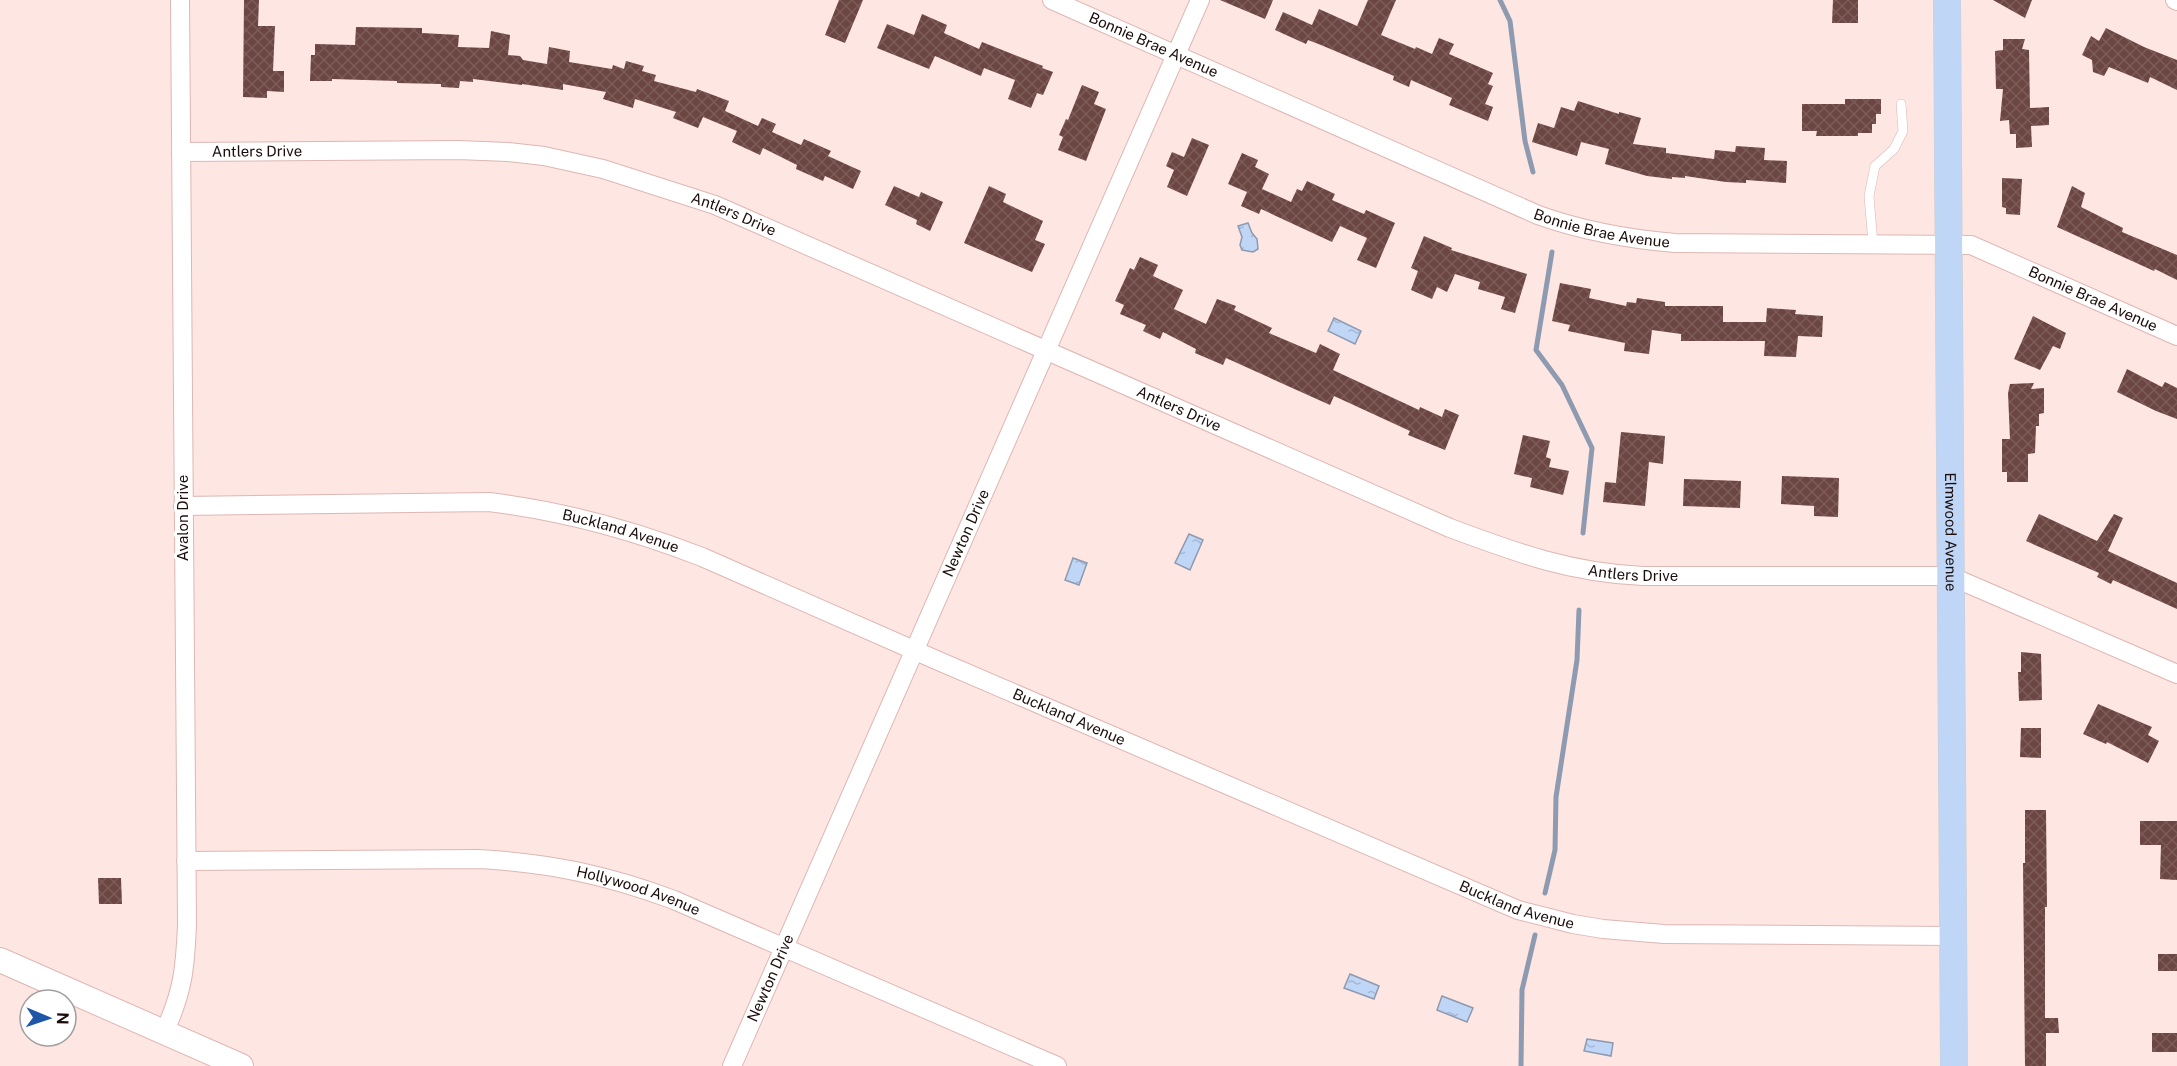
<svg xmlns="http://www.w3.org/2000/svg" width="2177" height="1066" viewBox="0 0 2177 1066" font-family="'Public Sans',sans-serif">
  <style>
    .water { fill: url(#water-ripples); stroke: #8e9ab0; stroke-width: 1.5 }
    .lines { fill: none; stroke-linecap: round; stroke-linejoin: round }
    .stream { stroke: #8e9ab0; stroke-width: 5 }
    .building { fill: url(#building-cross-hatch) }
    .lane-casing { stroke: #ddb7b3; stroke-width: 10 }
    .street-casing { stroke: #ddb7b3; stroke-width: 20 }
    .secondary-casing { stroke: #ddb7b3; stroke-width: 26 }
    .primary-casing { stroke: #d1cfce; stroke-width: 28 }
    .lane { stroke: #fff; stroke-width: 9 }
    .street { stroke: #fff; stroke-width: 18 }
    .secondary { stroke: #fff; stroke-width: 24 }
    .primary { stroke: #bfd6f7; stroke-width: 27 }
    .labels { text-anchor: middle; stroke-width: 6; stroke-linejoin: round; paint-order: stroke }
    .street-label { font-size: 15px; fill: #1a0d0c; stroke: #fff }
  </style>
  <defs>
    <pattern id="water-ripples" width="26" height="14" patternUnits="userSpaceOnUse" patternTransform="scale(1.5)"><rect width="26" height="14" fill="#bfd6f7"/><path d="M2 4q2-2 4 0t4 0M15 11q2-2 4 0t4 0" fill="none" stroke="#a4b6d3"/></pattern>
    <pattern id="building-cross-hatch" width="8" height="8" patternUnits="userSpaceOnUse" patternTransform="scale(1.5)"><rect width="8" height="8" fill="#6c4642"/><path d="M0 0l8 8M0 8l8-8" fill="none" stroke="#7c5c59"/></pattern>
  </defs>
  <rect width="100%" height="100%" fill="#fee6e3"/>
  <path class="water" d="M1248,223L1252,233L1257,239L1258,249L1253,252L1242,250L1240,245L1242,237L1238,226Z
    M1334,318L1361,331L1355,344L1328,331Z
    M1189,534L1203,540L1190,570L1175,563Z
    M1073,558L1087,563L1079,585L1065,580Z
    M1350,974L1379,986L1374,999L1344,988Z
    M1442,996L1473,1008L1467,1022L1437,1010Z
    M1587,1039L1613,1043L1611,1056L1584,1051Z"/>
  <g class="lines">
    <path class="stream" d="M1500,0L1510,21L1525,141L1533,172
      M1552,252L1536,350L1562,385L1592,448L1583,533
      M1545,893L1555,850L1556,797L1577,660L1579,610
      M1521,1066L1522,990L1535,935"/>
  </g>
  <path class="building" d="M244,0H259L258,26H275L273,71H284V92L267,91V98L243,97Z
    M839,0H863L845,43L825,35Z
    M1220,0H1273L1265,19Z
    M1368,0H1396L1381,35L1415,49L1416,47L1432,54L1439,38L1454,44L1449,54L1493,73L1488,84L1493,86L1485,104L1493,107L1488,121L1449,105L1452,98L1411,80L1409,87L1393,80L1394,76L1321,45L1308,40L1306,44L1275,30L1283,12L1312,25L1319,9L1357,26Z
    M1833,0H1858V23H1832Z
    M1993,0H2032L2025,18Z
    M922,14L947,25L944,33L979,49L982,42L1043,66L1042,68L1053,72L1043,95L1037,93L1031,108L1008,99L1015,80L984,68L981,76L935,56L929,69L877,48L887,24L914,35Z
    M356,27L422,28V33L459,35L458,47L489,48L491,31L510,35L508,55L520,56L523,60L547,64L549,47L570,51L569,62L612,69L613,65L624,69L626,61L644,66L642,71L656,75L654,81L696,92L697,89L729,101L725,111L758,126L762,118L776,124L772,132L801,145L804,139L831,151L828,156L861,171L853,189L825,176L823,181L796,169L797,165L763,148L760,155L732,142L737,131L703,117L698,128L673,118L676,112L635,99L633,108L603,99L606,92L563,84V90L522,84V85L473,79V82L460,81L459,88L441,87V84L397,83V81L332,79V81H310L311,55H315V44L355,45Z
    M2106,28L2144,47L2177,60V90L2150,77L2148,83L2109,67L2104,76L2093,72L2092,60L2082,55L2091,36L2099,41Z
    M2003,39H2025L2022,49L2029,50L2030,108L2049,107V125L2031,126L2032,147L2016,148V134H2010L2009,120L2000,121L2003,89H1996L1995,51L2003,50Z
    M1082,85L1099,92L1094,104L1106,109L1086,161L1058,150L1063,137L1059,135L1066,119L1068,120Z
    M1845,99H1881V114H1876V124H1872V133H1858V136H1816L1817,131H1802V104H1845Z
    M1578,101L1619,114V112L1641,118L1633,144L1666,148V153L1714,159L1715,150L1735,152L1736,146L1765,148L1764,160L1787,161L1786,183L1746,180V183L1726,182L1685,176V178L1672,177V179L1647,176L1605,164L1609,149L1581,142L1577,156L1532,142L1538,123L1554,128L1561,107L1574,111Z
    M1192,138L1209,145L1187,196L1167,187L1174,170L1166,166L1172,152L1184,157Z
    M1242,153L1258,160L1255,167L1269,174L1262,189L1291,202L1297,189L1302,191L1307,181L1335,194L1332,200L1364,214L1366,210L1395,223L1376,268L1357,260L1367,238L1340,226L1332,242L1261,209L1259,214L1241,206L1247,192L1228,184Z
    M2002,178L2022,179L2020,215L2006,214V208L2002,207Z
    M894,186L919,197L921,192L943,202L930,231L916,224L917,220L885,205Z
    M989,186L1006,194L1003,202L1043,221L1035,240L1045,244L1032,272L964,243Z
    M2072,186L2085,193L2081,207L2123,228L2122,232L2177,255V280L2155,269L2154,271L2057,227Z
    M1424,236L1452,248L1451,250L1527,274L1515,313L1501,309L1505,297L1478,289L1480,282L1455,274L1447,292L1437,287L1432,299L1411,290L1418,271L1411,268Z
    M1140,257L1158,265L1153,276L1183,290L1174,309L1206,324L1217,299L1236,306L1234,310L1272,328L1269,333L1316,353L1320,344L1340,354L1333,370L1419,410L1420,407L1442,417L1445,409L1459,415L1445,450L1408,435L1410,431L1334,396L1330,405L1226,358L1223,365L1195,353L1196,349L1163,332L1160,339L1143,331L1146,325L1120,314L1124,305L1115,301L1130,268L1134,270Z
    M1560,283L1591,289L1589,298L1626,306L1627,302L1636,303L1637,298L1665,302V306H1723V322H1766L1767,308L1796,310L1795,314L1823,316L1822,337L1798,336L1796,357L1764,356L1765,341H1681V334L1652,330L1649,354L1624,351L1625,343L1568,331L1570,325L1552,321Z
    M2033,316L2066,333L2060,349L2053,346L2040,370L2014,359Z
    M2127,369L2162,387L2165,382L2177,388V419L2156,411L2117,392Z
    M2034,383L2031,389L2044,388V413L2039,414V426H2036L2035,453L2028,454V482H2007V472H2002V439H2010L2008,393L2010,384Z
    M1621,432L1665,436L1663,464L1649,462L1645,506L1603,502L1605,482L1616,483Z
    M1523,435L1550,441L1546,457L1551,459L1549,467L1569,471L1563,495L1530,487L1532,478L1514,474Z
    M1782,476L1839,478L1838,517L1814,516V506L1781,504Z
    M1684,479L1741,481L1740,508L1683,506Z
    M2039,514L2097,541L2114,514L2123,518L2108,551L2177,583V609L2113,580L2111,584L2097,577L2099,573L2026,541Z
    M2021,652L2041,654L2042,700L2019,701L2018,672H2021Z
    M2098,704L2152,727L2148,735L2159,741L2148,763L2107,742L2106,744L2083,734Z
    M2021,728H2041V758L2020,757Z
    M2025,810H2046L2047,907H2045V1018H2058L2059,1033H2046V1066H2025L2023,863H2025Z
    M2140,821H2177V880L2160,879L2161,845H2140Z
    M98,878H121L122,904H99Z
    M2158,954H2177V971H2158Z
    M2152,1033H2177V1052H2152Z"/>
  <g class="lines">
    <defs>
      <path id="lane" d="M1873,244L1869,196L1875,166L1894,149L1903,131L1901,104"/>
      <g id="street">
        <path id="s1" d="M1052,0L1538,215C1583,231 1627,239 1675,243L1971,245L2177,336"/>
        <path d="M2175,0L2177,1"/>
        <path id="s2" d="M181,152L458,150L508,152L544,156L603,169L715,205L1450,528C1517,553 1571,573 1643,576H1950L2177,674"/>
        <path id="s3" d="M183,506L489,502C563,511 633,530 702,557L934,659L1518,910L1573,924L1603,929L1664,934L1953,936"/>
        <path id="s4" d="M186,861L479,859C550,863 607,875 674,900L1057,1066"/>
        <path d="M164,1033C183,991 185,970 187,925L180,0"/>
        <path id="s5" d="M732,1066L1200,0"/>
      </g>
      <path id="secondary" d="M0,960L241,1066"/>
      <g id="primary">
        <path id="s6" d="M1947,0L1954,1066"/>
      </g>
    </defs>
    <use href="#lane" class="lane-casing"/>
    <use href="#street" class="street-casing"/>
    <use href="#secondary" class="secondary-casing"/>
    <use href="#primary" class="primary-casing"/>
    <use href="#lane" class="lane"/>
    <use href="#street" class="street"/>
    <use href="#secondary" class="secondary"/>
    <use href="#primary" class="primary"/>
  </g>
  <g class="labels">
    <g class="street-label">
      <text dy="5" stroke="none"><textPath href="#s1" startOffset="111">Bonnie Brae Avenue</textPath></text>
      <text dy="5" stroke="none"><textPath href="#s2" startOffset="76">Antlers Drive</textPath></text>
      <text dy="5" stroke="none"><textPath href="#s2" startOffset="562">Antlers Drive</textPath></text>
      <text dy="5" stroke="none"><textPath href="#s1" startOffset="597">Bonnie Brae Avenue</textPath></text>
      <text dy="5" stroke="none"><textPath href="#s1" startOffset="1101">Bonnie Brae Avenue</textPath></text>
      <text dy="5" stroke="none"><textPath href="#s2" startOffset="1048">Antlers Drive</textPath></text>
      <text transform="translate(183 518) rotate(-90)" y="5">Avalon Drive</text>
      <text dy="5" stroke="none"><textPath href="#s3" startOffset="441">Buckland Avenue</textPath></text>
      <text dy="5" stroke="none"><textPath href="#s5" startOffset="582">Newton Drive</textPath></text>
      <text dy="5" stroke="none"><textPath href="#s6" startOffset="532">Elmwood Avenue</textPath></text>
      <text dy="5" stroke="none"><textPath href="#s2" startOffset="1534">Antlers Drive</textPath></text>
      <text dy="5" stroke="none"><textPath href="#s3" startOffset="927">Buckland Avenue</textPath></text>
      <text dy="5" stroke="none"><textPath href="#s4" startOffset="456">Hollywood Avenue</textPath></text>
      <text dy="5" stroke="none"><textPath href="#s3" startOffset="1413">Buckland Avenue</textPath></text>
      <text dy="5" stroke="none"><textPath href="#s5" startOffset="96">Newton Drive</textPath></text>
    </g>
  </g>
  <g transform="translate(48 1018) rotate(92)"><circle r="28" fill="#ffffff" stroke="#a39e9e" stroke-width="1.5"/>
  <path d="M0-4.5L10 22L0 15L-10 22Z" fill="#1e56a8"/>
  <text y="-9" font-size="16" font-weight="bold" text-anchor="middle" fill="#1a0d0c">N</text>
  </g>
</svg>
